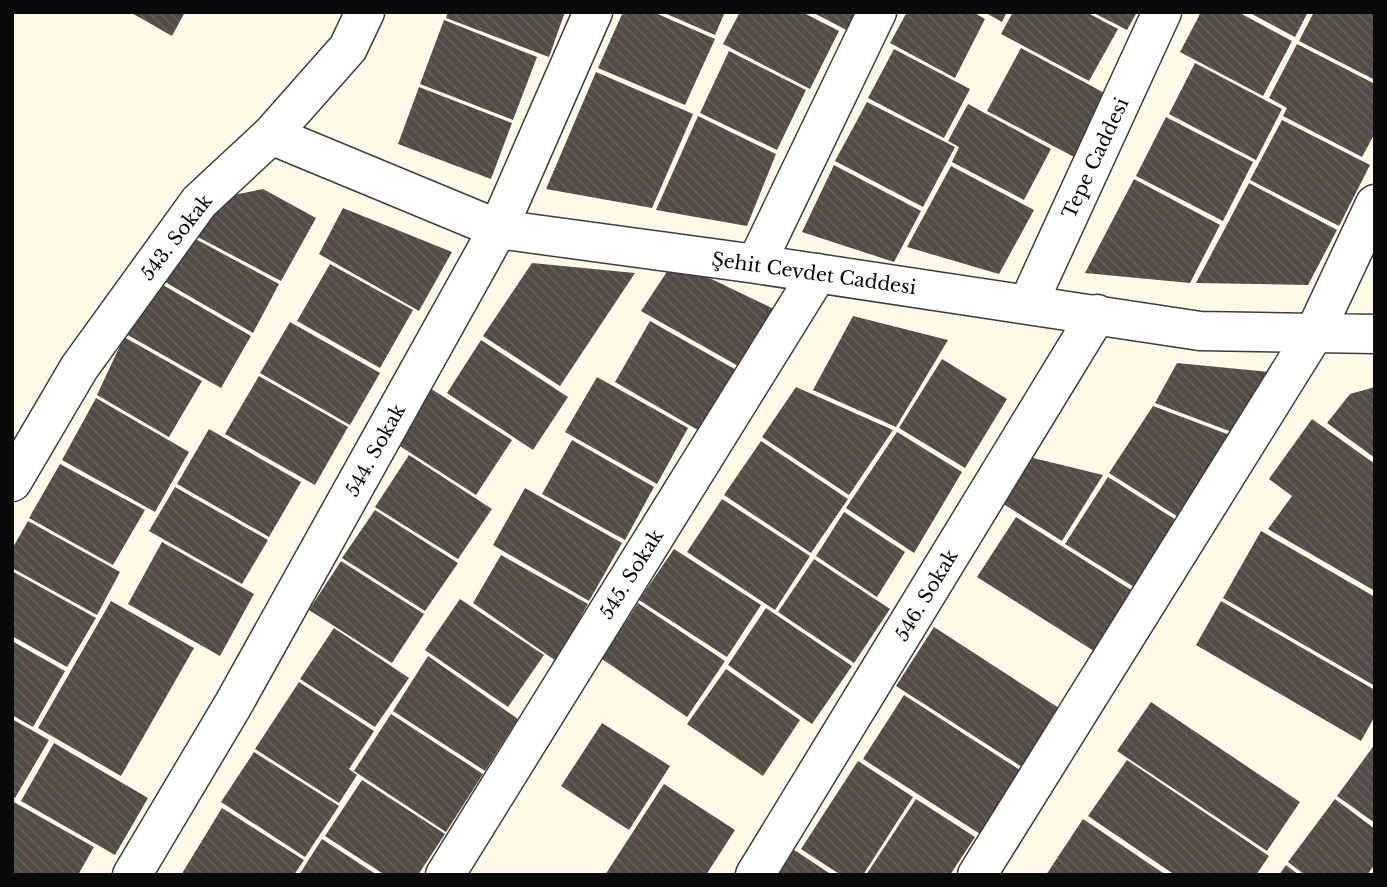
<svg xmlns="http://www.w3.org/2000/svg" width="1387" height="887" viewBox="0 0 1387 887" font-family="'Libre Baskerville',serif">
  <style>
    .building { fill: url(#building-back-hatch) }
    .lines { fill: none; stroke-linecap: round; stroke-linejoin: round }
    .minor-casing { stroke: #3d3d3d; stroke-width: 41 }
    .minor { stroke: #fff; stroke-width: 38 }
    .labels { text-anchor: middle; stroke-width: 7; stroke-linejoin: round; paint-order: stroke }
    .street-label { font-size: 19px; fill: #0a0a0a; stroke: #fff }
  </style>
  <defs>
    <pattern id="building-back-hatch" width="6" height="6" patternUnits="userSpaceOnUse" patternTransform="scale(1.75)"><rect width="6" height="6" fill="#524b46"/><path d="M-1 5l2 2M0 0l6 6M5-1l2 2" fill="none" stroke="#66605c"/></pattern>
  </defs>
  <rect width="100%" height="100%" fill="#fffae7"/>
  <path class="building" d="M130,12H185L172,36Z
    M448,12H565L549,57L446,18Z
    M623,12H653L715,39L685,105L598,68Z
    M662,12H725L715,35Z
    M740,12H802L839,31L810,89L723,44Z
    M812,12H867L856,35Z
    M907,12H973L985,19L955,78L890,43Z
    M984,12H1007L1002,22Z
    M1013,12H1086L1118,29L1089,81L1001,34Z
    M1092,12H1137L1127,30Z
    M1201,12H1238L1292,41L1263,96L1180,52Z
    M1248,12H1308L1295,37Z
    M1314,12H1375V80L1299,41Z
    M444,20L537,57L513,120L420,84Z
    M1297,44L1375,84V133L1362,157L1283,116L1287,108L1269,98Z
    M1021,48L1110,96L1076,158L987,111Z
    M894,49L970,89L944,138L868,98Z
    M729,51L806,90L777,150L700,113Z
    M1195,63L1282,109L1256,160L1169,114Z
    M596,72L693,114L652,208L546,189Z
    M419,87L512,123L491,179L398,144Z
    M867,102L955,147L923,207L835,161Z
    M968,104L1051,149L1024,200L952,162L959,147L948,141Z
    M698,116L776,154L747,226L656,210Z
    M1166,117L1253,162L1223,221L1136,176Z
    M1282,120L1370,165L1339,226L1250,180Z
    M834,165L921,211L894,262L802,232Z
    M951,166L1034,210L999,274L907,247Z
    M1134,179L1220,225L1190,283L1085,273Z
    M1249,183L1337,230L1308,285L1196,283Z
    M263,189L316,218L281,281L194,235L213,199Z
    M343,208L452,252L419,311L319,254Z
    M192,237L279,284L253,333L158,278Z
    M674,261L774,309L740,367L641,311Z
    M532,263L635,273L560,386L483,336Z
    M330,264L413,310L380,368L297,321Z
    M156,281L251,336L221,388L126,334Z
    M853,316L948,340L896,427L813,390Z
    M650,321L738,371L703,433L615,382Z
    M290,322L380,373L350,425L260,373Z
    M124,337L202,381L169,437L97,395Z
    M481,340L568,397L533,450L447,393Z
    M942,359L1007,399L965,468L899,428Z
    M1177,363L1279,373L1237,434L1155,403Z
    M259,376L348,427L315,485L225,434Z
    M597,377L688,428L657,484L565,432Z
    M428,387L512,440L476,495L392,441Z
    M796,387L893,430L849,495L762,437Z
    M1375,387V458L1327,423L1350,394Z
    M96,398L189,452L155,512L62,460Z
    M1153,406L1235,437L1183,520L1109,473Z
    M1312,419L1375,464V591L1268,529L1292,496L1269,479Z
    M209,429L301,482L269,537L177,484Z
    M897,432L962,472L914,553L846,508Z
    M572,440L654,487L625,540L542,494Z
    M761,441L848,499L811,553L724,495Z
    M409,455L492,509L458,559L375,507Z
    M1021,455L1103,475L1062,541L994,498Z
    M60,464L145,510L113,565L29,518Z
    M1108,477L1181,523L1139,590L1065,544Z
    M175,487L268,540L242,584L149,531Z
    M525,488L622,543L589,601L493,545Z
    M722,499L810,556L775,610L687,552Z
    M375,510L458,563L425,611L342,558Z
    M844,512L905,552L877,597L816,556Z
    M1016,517L1136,593L1097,653L977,577Z
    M28,521L120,572L97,615L12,568V549Z
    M1261,531L1375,597V686L1223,598Z
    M162,542L254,594L220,656L128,604Z
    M674,549L761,605L727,657L639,600Z
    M501,555L588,604L556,661L473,603Z
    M814,559L890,609L854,663L778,612Z
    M341,561L424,614L392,663L309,610Z
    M12,571L96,618L67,667L12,636Z
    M460,599L544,655L508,707L425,650Z
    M111,601L194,648L121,776L38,728Z
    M1221,601L1375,690V716L1361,741L1196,645Z
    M638,603L725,661L687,717L602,659Z
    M766,608L852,666L812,724L728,665Z
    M934,627L1059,708L1022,767L896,686Z
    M334,628L409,678L375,727L300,679Z
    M12,641L65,671L33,727L12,715Z
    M428,656L518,719L485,771L393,711Z
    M726,669L800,720L763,776L687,724Z
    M299,682L374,731L349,769L357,775L339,803L255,749Z
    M904,695L1029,776L988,839L863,759Z
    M1151,702L1300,802L1267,851L1117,751Z
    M391,714L483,774L446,832L354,771Z
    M12,719L49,740L15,798L12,797Z
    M602,723L670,766L629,830L561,786Z
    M54,743L148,798L115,855L21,801Z
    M1375,744V823L1337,796Z
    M254,752L339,806L305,857L221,802Z
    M1127,760L1269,856L1256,875H1175L1088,816Z
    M858,761L913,797L863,875H841L801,849Z
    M362,780L445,834L418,875H385L325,836Z
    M664,784L735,830L706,875H605Z
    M916,799L975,837L950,875H866Z
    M1335,799L1375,829V864L1367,875H1305L1288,862Z
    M12,801L94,847L78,875H12Z
    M222,808L304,860L294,875H181Z
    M1083,819L1166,875H1046Z
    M322,839L377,875H299Z
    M789,847L799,853L832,875H772Z
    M1286,865L1299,875H1279Z"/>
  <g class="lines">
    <defs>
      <path id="minor" d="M271,135L498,229L756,264L1200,331L1375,334
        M756,264L877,12
        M1028,304L1162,12
        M12,482L79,368L199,202L271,135L348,48L365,12
        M132,875L233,705L498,229L593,12
        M445,875L818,273
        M755,875L1097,314
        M977,875L1315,332L1375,204"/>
    </defs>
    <use href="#minor" class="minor-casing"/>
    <use href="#minor" class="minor"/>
  </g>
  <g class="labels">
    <g class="street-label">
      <text transform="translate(1095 158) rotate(-65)" y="7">Tepe Caddesi</text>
      <text transform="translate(176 237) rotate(-52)" y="7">543. Sokak</text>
      <text transform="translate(814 273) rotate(8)" y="7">Şehit Cevdet Caddesi</text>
      <text transform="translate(375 450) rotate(-61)" y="7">544. Sokak</text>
      <text transform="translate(631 574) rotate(-58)" y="7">545. Sokak</text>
      <text transform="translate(926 595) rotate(-59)" y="7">546. Sokak</text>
    </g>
  </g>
  <rect width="1387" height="887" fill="none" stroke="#0a0a0a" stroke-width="28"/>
</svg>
